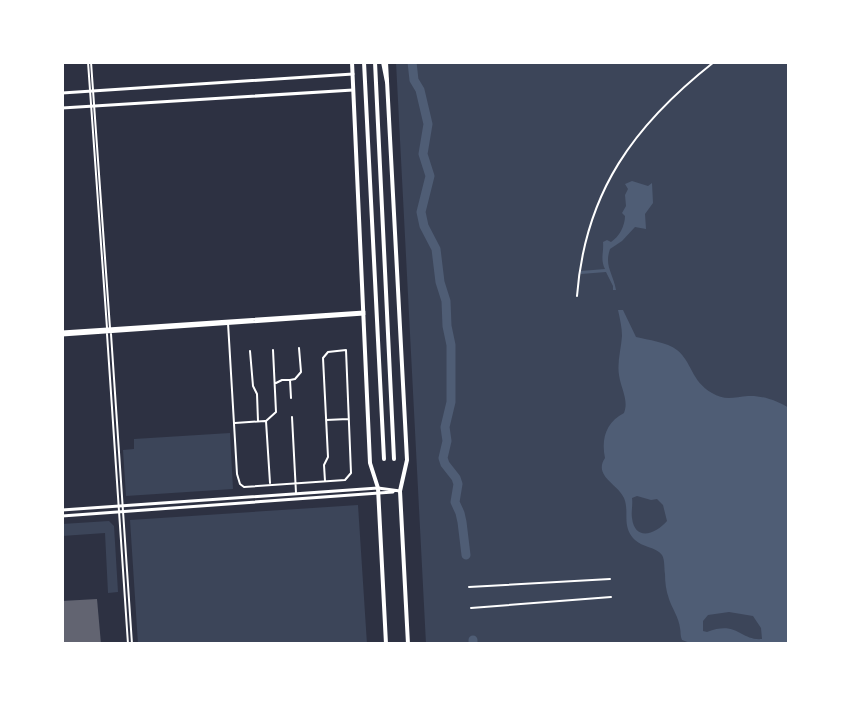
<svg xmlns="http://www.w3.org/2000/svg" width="851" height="706" viewBox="0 0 851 706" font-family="'IBM Plex Sans',sans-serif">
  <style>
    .green { fill: #3c4559 }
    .water { fill: #4f5d75; fill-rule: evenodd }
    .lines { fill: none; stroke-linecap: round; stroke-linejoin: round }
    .river { stroke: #4f5d75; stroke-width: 9 }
    .building { fill: #626471 }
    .pedestrian { stroke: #fff; stroke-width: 2 }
    .minor { stroke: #fff; stroke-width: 2 }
    .tertiary { stroke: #fff; stroke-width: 3 }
    .secondary { stroke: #fff; stroke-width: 3 }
    .primary { stroke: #fff; stroke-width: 4 }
    .trunk { stroke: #fff; stroke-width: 4 }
  </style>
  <rect width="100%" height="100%" fill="#2d3142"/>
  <path class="green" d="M396,62H789V644H426Z
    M230,433L233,489L126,496L123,450L134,449V439Z
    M358,505L367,644H138L130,520Z
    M109,521L114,526L118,592L108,593L105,533L62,536V524Z"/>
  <path class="water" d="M632,181L648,186L652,183L653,203L645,214L646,229L635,227L622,241L610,249C604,266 613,273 616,290H613V286L606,272L581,274V271L605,269C600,259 604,252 603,242L607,240L611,242C619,237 625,226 625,216L622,213L626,206L625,195L628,189L625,184Z
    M618,310H623L636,337C648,340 667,342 677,350C692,362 691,381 712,393C724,401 735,397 748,396C761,395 778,401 789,408V644H693L682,640C680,636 681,632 680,628C679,618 672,608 669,599C666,591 665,582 665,574C664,568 665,560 662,555C656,547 642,547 635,540C621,526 630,513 624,498C618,484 593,476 605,458C601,439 606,422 624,413C629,400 621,389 619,375C617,362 621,350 622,336C622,328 620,319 618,310ZM637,496L651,500L657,499L663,505L667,521C656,534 635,542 632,518C631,511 633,505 632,498ZM729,612L753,616L761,628L762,639C740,641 738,620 707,632L703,631V621L708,615Z"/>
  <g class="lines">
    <path class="river" d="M412,62L414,80L420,90L428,124L423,154L430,176L421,212L424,226L436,249L440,282L446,301L447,326L451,345V402L445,427L447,441L443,458L445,464L456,478L458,484L455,502L460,513L462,522L466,555
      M473,640V644"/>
  </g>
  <path class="building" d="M97,599L101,644H62V601Z"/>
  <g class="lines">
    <path class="pedestrian" d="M577,296C585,192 634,125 714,62
      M469,587L610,579
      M471,608L611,597"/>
    <path class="minor" d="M88,62L107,328
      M91,62L110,328
      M228,323L237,474L240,484L244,487L345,480L351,473L346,350L328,352L323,358L328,457L324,465L325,481
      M107,334L128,644
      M111,334L132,644
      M250,351L253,386L257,394L258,421
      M276,383L282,380H289
      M291,398L290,380L295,379L301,372L299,348
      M292,417L296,493
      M326,420L348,419
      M235,423L265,421
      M270,483L266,421L276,412L273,350"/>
    <path class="tertiary" d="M62,510L378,488L400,491
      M62,516L393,492"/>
    <path class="secondary" d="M62,93L353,74
      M62,108L353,90
      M62,332L364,312
      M62,335L364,314"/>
    <path class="primary" d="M352,62L370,463L378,488L386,644
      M386,62L407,460L400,491L408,644"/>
    <path class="trunk" d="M364,62L384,459
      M375,62L394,459
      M383,62L387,82"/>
  </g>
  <rect width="851" height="706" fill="none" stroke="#ffffff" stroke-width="128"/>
</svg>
